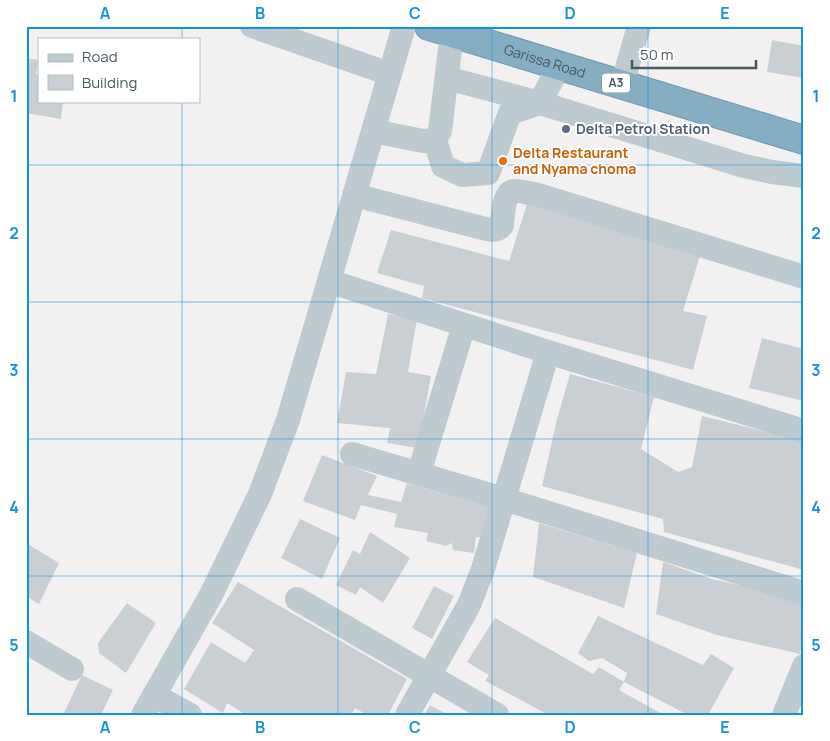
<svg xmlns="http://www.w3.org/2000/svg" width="830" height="741" viewBox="0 0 830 741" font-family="Manrope,sans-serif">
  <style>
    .building { fill: #cacfd3 }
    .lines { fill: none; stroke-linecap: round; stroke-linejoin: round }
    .highway-casing { stroke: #7099af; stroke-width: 30 }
    .minor { stroke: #bdcbd1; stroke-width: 24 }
    .highway { stroke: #85aec3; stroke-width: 28 }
    .grid { fill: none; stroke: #1491dc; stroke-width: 1; stroke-opacity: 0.55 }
    .service-dot { fill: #5c6f8a; stroke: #fff; stroke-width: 2 }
    .food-dot { fill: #e8710a; stroke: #fff; stroke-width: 2 }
    .labels { text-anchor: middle; stroke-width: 4; stroke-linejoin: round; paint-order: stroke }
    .shield { fill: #fff; stroke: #7e8b90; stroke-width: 1 }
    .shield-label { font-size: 12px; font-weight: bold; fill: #475960 }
    .street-label { font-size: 14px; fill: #475960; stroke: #fff }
    .service-label { font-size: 14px; font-weight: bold; fill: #4e5e75; stroke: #fff; text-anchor: start }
    .food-label { font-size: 14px; font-weight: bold; fill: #c56008; stroke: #fff; text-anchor: start }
    .neatline { fill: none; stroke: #1491dc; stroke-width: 2 }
    .grid-label { font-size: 16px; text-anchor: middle; font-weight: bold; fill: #1491dc }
  </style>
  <rect width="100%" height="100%" fill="#f3f0f1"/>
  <path class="building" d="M772,40L804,46V78L767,72Z
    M26,58L38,60L36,74H39V101H63L61,119L26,113Z
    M527,204L700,256L683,311L707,316L693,370L422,298L424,286L377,273L391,230L509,261Z
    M388,314L417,319L408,372L431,376L418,448L387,443L390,428L337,423L346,372L376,374Z
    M762,338L804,349V401L749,388Z
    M570,374L654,397L641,449L678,472L692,467L702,416L804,441V570L664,532L663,519L542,486L557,419Z
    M322,455L377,476L368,495L401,502L407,483L493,508L487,538L476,537L474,553L453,550L452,543L446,546L426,541L428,533L394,527L397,514L361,505L355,520L303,501Z
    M300,519L340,538L322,579L281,558Z
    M539,523L637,553L624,608L533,577Z
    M370,532L410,558L383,603L360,587L356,595L336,585L353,550L360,554Z
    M26,543L59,563L39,604L26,596Z
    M663,562L712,579L804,600V636L800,654L717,635L656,614Z
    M238,582L407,679L388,715H367L355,708L351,715H246L227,703L223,713L184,689L211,642L245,663L254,650L212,623Z
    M434,586L454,596L432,639L412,628Z
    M127,603L156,623L126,673L99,653L98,643Z
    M598,616L703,665L711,654L734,668L708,715H688L624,682L619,690L664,715H549L485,681L489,675L467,662L495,618L593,674L599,667L624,682L627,673L602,658L589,661L578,653Z
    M82,675L113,690L101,715H63Z
    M430,705L448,715H424Z"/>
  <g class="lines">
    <defs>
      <g id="highway">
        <path id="s1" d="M429,26L804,140"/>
      </g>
    </defs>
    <use href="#highway" class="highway-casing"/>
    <path class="minor" d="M252,26L390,74
      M447,78L540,103L744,166L772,172L804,176
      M622,85L639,26
      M373,131L423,141L435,140L440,131L452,33
      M435,140L443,166L462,175L488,173L510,113L540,103L559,66
      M354,195L486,229C493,230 498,231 502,225C503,217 503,192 514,191C519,190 530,194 535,194L804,277
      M329,281L548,352L804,431
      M352,454L504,499L804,593
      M419,473L464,325
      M297,599L497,715
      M26,642L72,669
      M154,695L190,715
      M143,715L211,595L260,494L288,420L404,26
      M407,715L469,605L483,569L548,352
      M784,715L804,666"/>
    <use href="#highway" class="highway"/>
  </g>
  <path class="grid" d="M182,26V39M338,26V715M492,26V715M648,26V715M182,101V715M26,165H804M26,302H804M26,439H804M26,576H804"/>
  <circle class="service-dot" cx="566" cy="129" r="5"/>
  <circle class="food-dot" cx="503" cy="161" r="5"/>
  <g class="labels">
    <rect class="shield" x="602" y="73.5" width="28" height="19" rx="4"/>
    <g class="shield-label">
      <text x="616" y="87">A3</text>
    </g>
    <g class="street-label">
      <text dy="5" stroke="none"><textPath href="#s1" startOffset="121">Garissa Road</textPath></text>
    </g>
    <g class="service-label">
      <text x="576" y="134">Delta Petrol Station</text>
    </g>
    <g class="food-label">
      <text x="513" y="158">Delta Restaurant<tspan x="513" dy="16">and Nyama choma</tspan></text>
    </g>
  </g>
  <rect width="830" height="741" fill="none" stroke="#ffffff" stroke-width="55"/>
  <rect x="38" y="38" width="162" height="65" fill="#ffffff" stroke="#b5bdbf"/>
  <rect x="48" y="54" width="25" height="8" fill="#bdcbd1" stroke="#b5bdbf"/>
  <text x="82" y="62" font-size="15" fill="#475960">Road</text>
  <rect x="48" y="75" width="25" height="15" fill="#cacfd3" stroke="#b5bdbf"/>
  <text x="82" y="88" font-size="15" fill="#475960">Building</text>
  <path d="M632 60v8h124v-8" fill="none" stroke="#475960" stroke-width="2.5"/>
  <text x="640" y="60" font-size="15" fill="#475960" stroke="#ffffff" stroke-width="4" paint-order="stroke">50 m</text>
  <rect x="28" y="28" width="774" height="686" class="neatline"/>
  <g class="grid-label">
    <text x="105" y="19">A</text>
    <text x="260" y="19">B</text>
    <text x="415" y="19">C</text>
    <text x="570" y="19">D</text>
    <text x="725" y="19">E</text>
    <text x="14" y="102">1</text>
    <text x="816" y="102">1</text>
    <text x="14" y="239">2</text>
    <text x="816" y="239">2</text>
    <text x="14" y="376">3</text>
    <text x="816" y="376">3</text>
    <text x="14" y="513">4</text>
    <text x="816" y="513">4</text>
    <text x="14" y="651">5</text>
    <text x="816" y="651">5</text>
    <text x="105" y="733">A</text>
    <text x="260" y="733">B</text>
    <text x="415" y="733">C</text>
    <text x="570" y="733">D</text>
    <text x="725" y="733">E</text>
  </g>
</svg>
